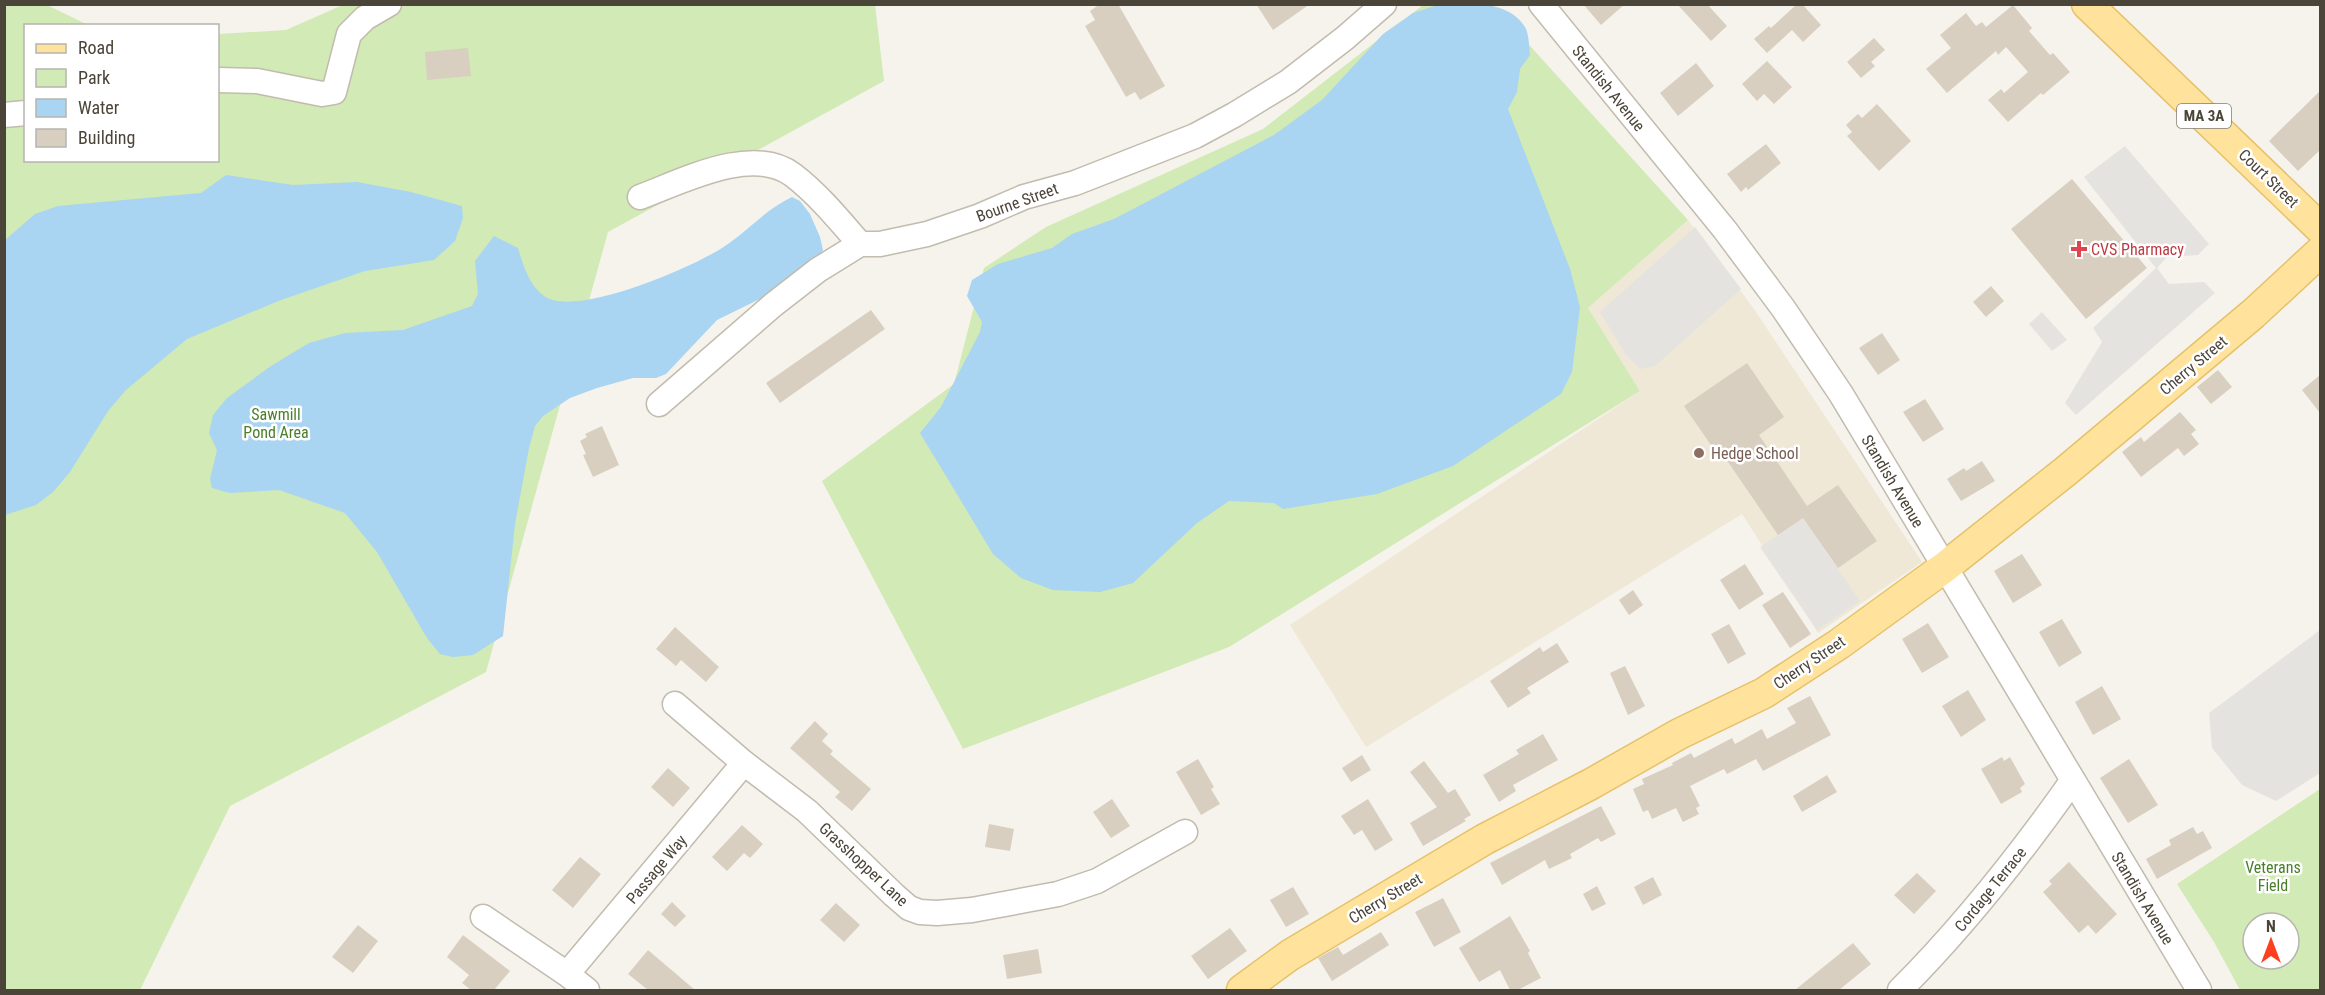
<svg xmlns="http://www.w3.org/2000/svg" width="2325" height="995" viewBox="0 0 2325 995" font-family="'Roboto Condensed',sans-serif">
  <style>
    .education { fill: #efe8d6 }
    .green { fill: #d2eab5; fill-rule: evenodd }
    .parking { fill: #e5e3e0 }
    .water { fill: #a9d4f2 }
    .building { fill: #d8cfc1 }
    .lines { fill: none; stroke-linecap: round; stroke-linejoin: round }
    .minor-casing { stroke: #c2bbae; stroke-width: 27 }
    .major-casing { stroke: #e6c16a; stroke-width: 33 }
    .minor { stroke: #fff; stroke-width: 24 }
    .major { stroke: #ffe39c; stroke-width: 30 }
    .health-dot { fill: #e0444e; stroke: #fff; stroke-width: 2 }
    .education-dot { fill: #8d6e63; stroke: #fff; stroke-width: 2 }
    .labels { text-anchor: middle; stroke-width: 5; stroke-linejoin: round; paint-order: stroke }
    .shield { fill: #fff; stroke: #817c74; stroke-width: 1.5 }
    .shield-label { font-size: 15px; font-weight: bold; fill: #4b4439 }
    .street-label { font-size: 16px; fill: #4b4439; stroke: #fff }
    .health-label { font-size: 16px; fill: #be3a42; stroke: #fff; text-anchor: start }
    .park-label { font-size: 16px; fill: #4a7f2a; stroke: #fff }
    .education-label { font-size: 16px; fill: #785e54; stroke: #fff; text-anchor: start }
  </style>
  <rect width="100%" height="100%" fill="#f6f3ec"/>
  <path class="education" d="M1688,220L1754,309L1922,562L1818,633L1742,514L1366,747L1290,625L1640,391L1588,308Z"/>
  <path class="green" d="M345,4L875,5L884,81L608,232L486,672L230,806L140,990H5V5H47L88,25L26,26V160H218V34L286,30Z
    M1423,5H1493L1688,220L1588,308L1640,391L1229,647L963,749L822,481L954,384L984,268L1046,227L1263,129Z
    M2320,789V990H2240L2214,942L2177,884ZM2253,923H2289V959H2253Z"/>
  <path class="parking" d="M2125,146L2209,244L2198,255L2167,257L2157,268L2169,284L2204,282L2215,293L2076,415L2065,403L2102,342L2093,328L2156,268L2084,177Z
    M1695,227L1741,289L1655,366L1640,369L1626,355L1600,312Z
    M2042,312L2067,340L2052,351L2029,324Z
    M1803,518L1860,601L1817,630L1760,547Z
    M2320,630V773L2276,801L2242,785L2212,748L2209,713Z"/>
  <path class="water" d="M1441,4C1471,4 1508,0 1525,27C1529,34 1529,46 1530,55L1520,69L1517,92L1508,109L1570,269L1580,307L1572,372L1561,394L1453,466L1377,494L1283,509L1274,503L1229,501L1197,523L1133,583L1100,592L1053,590L1021,578L993,554L920,433L941,407L980,332L982,322L967,296L972,280L998,264L1052,248L1072,234L1114,219L1274,135L1322,100L1383,34L1413,13Z
    M226,175L293,185L357,182L411,192L462,206L463,218L455,241L434,260L365,271L281,300L187,339L126,390L108,411L70,472L53,492L36,505L5,515V240L35,214L58,206L201,193Z
    M792,197L800,201L810,214L820,237L823,250L817,262L768,295L717,320L666,374L656,378H633L597,388L570,398L543,416L535,426L529,448L515,524L503,636L473,655L453,657L440,654L427,638L377,552L345,513L279,490L230,493L212,488L210,479L217,450L209,433L213,415L227,398L271,366L309,343L345,333L403,330L472,306L478,294L475,261L494,236L518,248C523,265 529,285 544,296C575,319 696,266 725,246C748,231 766,209 792,197Z"/>
  <path class="building" d="M1100,4H1118L1165,86L1140,100L1135,92L1126,97L1085,26L1095,20L1090,11Z
    M1256,4H1310L1273,30Z
    M1583,4H1625L1601,25Z
    M1677,4H1707L1727,26L1711,41Z
    M1797,4H1802L1821,25L1803,42L1792,30L1767,53L1754,39L1769,26L1771,28Z
    M2013,5L2032,28L2029,31L2050,55L2053,53L2070,72L2043,95L2041,93L2008,122L1988,100L2001,89L2004,93L2028,72L2006,47L1998,55L1996,51L1947,93L1926,69L1951,48L1940,35L1966,13L1976,26L1982,22L1986,27Z
    M1874,38L1885,50L1871,62L1875,66L1861,78L1847,62Z
    M468,48L471,76L427,80L425,52Z
    M1767,61L1792,87L1774,104L1764,94L1757,101L1742,84Z
    M1696,63L1714,86L1678,116L1660,93Z
    M2320,91V150L2298,171L2269,141Z
    M1877,104L1911,141L1879,171L1847,136L1852,132L1846,125L1858,114L1862,118Z
    M1766,144L1781,163L1748,190L1746,187L1741,192L1727,174Z
    M2072,179L2147,268L2086,319L2011,229Z
    M1991,286L2004,301L1986,317L1973,302Z
    M871,310L885,329L780,403L766,383Z
    M1882,333L1900,360L1878,375L1859,348Z
    M1747,363L1784,417L1759,435L1807,506L1838,485L1877,541L1838,568L1803,518L1778,535L1726,459L1722,461L1684,406Z
    M2218,370L2232,387L2211,404L2197,387Z
    M2320,375V413L2302,390Z
    M1925,399L1944,429L1923,442L1903,412Z
    M2180,412L2196,430L2191,434L2199,444L2184,456L2178,448L2141,477L2122,452L2141,437L2144,442Z
    M602,426L619,465L593,477L583,455L586,454L580,441L587,437L585,434Z
    M1982,461L1995,481L1961,501L1947,479L1964,468L1966,471Z
    M2022,554L2042,585L2013,603L1994,571Z
    M1745,564L1764,594L1739,610L1720,580Z
    M1633,590L1643,605L1629,615L1619,600Z
    M1783,592L1811,634L1790,648L1762,605Z
    M2062,619L2082,653L2059,667L2039,632Z
    M1928,623L1949,657L1922,673L1902,639Z
    M1729,624L1746,654L1728,664L1711,634Z
    M675,627L719,667L706,682L681,660L676,666L656,649Z
    M1557,643L1569,662L1527,688L1531,693L1508,708L1490,681L1540,647L1543,652Z
    M1625,666L1645,706L1628,715L1610,673Z
    M2102,686L2121,719L2093,735L2075,702Z
    M1968,690L1986,720L1961,737L1942,706Z
    M1810,696L1831,735L1763,771L1756,759L1727,774L1724,769L1690,786L1700,806L1696,808L1699,814L1683,822L1676,808L1652,819L1648,810L1643,812L1633,789L1644,784L1642,779L1673,765L1672,763L1691,753L1694,758L1732,738L1735,744L1762,729L1767,739L1796,723L1787,708Z
    M815,721L828,734L822,741L833,751L830,754L871,789L852,811L835,797L840,792L790,748Z
    M1543,734L1558,760L1513,785L1516,791L1499,802L1483,775L1519,754L1516,750Z
    M1362,755L1371,770L1351,782L1342,768Z
    M2002,757L2004,761L2010,757L2025,784L2020,788L2022,792L2001,804L1981,769Z
    M1198,759L1214,787L1211,789L1220,804L1201,815L1176,772Z
    M2129,759L2158,805L2128,823L2100,778Z
    M1424,761L1448,793L1455,789L1471,815L1464,819L1466,821L1423,846L1410,823L1437,807L1410,772Z
    M668,768L690,788L673,807L651,787Z
    M1827,775L1837,792L1802,812L1793,796Z
    M1112,799L1130,826L1111,838L1093,812Z
    M1368,799L1393,840L1375,851L1362,830L1354,835L1341,816Z
    M1601,806L1616,834L1601,842L1598,838L1570,854L1572,858L1549,869L1545,860L1502,885L1490,863Z
    M989,824L1014,829L1010,851L985,847Z
    M742,825L763,844L750,858L744,853L727,871L712,857Z
    M2193,827L2197,834L2203,831L2212,848L2157,879L2146,859L2171,845L2169,840Z
    M580,857L601,874L573,908L552,890Z
    M2069,862L2117,914L2096,934L2088,925L2079,933L2043,892L2052,884L2049,881Z
    M1917,873L1936,891L1914,914L1894,895Z
    M1653,877L1662,895L1643,905L1634,887Z
    M1597,886L1606,904L1592,911L1583,894Z
    M1293,887L1309,914L1286,927L1270,900Z
    M1443,898L1461,932L1434,947L1415,912Z
    M672,902L686,916L675,927L661,914Z
    M836,903L860,925L844,942L820,920Z
    M1510,916L1530,951L1528,953L1541,978L1518,990H1510L1500,970L1479,982L1459,948Z
    M358,925L378,941L353,973L332,957Z
    M1230,928L1247,951L1208,979L1191,956Z
    M1381,932L1389,945L1332,981L1318,958L1338,947L1343,955Z
    M463,935L510,971L494,990H471L462,983L469,975L447,957Z
    M1853,943L1871,964L1839,990H1795Z
    M1038,949L1042,973L1007,979L1003,955Z
    M648,950L695,990H648L628,974Z"/>
  <g class="lines">
    <defs>
      <path id="minor" d="M1541,4L1725,230L1783,308L1841,394L2199,990
        M218,80L257,81L322,94L334,92L349,34L365,18L389,4
        M4,115L26,113
        M640,197C681,182 752,144 793,175C818,194 840,221 860,244
        M659,404L773,305L818,270L860,244H880L927,234L980,216L1024,197L1075,183L1195,136L1234,115L1288,82L1345,38L1384,4
        M675,704L744,763L807,811L894,895L909,908L920,912L937,913L972,910L1058,894L1097,881L1185,832
        M483,917L567,974L587,990
        M567,974L744,763
        M1900,990C1964,926 2020,855 2073,780"/>
      <path id="major" d="M2087,4L2320,228
        M1242,990L1290,955L1485,839L1591,784L1679,734L1764,693L1839,644L1945,567L2066,471L2253,314L2320,252"/>
    </defs>
    <use href="#minor" class="minor-casing"/>
    <use href="#major" class="major-casing"/>
    <use href="#minor" class="minor"/>
    <use href="#major" class="major"/>
  </g>
  <path class="health-dot" d="M2076 240h6v6h6v6h-6v6h-6v-6h-6v-6h6z"/>
  <circle class="education-dot" cx="1699" cy="453" r="6"/>
  <g class="labels">
    <rect class="shield" x="2177" y="104" width="54" height="24" rx="4.5"/>
    <g class="shield-label">
      <text x="2204" y="121">MA 3A</text>
    </g>
    <g class="street-label">
      <text transform="translate(1609 88) rotate(51)" y="6">Standish Avenue</text>
      <text transform="translate(2269 178) rotate(44)" y="6">Court Street</text>
      <text transform="translate(1017 202) rotate(-20)" y="6">Bourne Street</text>
      <text transform="translate(2193 365) rotate(-40)" y="6">Cherry Street</text>
      <text transform="translate(1893 481) rotate(59)" y="6">Standish Avenue</text>
      <text transform="translate(1809 662) rotate(-34)" y="6">Cherry Street</text>
      <text transform="translate(864 864) rotate(43)" y="6">Grasshopper Lane</text>
      <text transform="translate(656 869) rotate(-50)" y="6">Passage Way</text>
      <text transform="translate(1990 889) rotate(-51)" y="6">Cordage Terrace</text>
      <text transform="translate(1385 898) rotate(-31)" y="6">Cherry Street</text>
      <text transform="translate(2143 898) rotate(59)" y="6">Standish Avenue</text>
    </g>
    <g class="health-label">
      <text x="2091" y="255">CVS Pharmacy</text>
    </g>
    <g class="park-label">
      <text x="276" y="420">Sawmill<tspan x="276" dy="18">Pond Area</tspan></text>
      <text x="2273" y="873">Veterans<tspan x="2273" dy="18">Field</tspan></text>
    </g>
    <g class="education-label">
      <text x="1711" y="459">Hedge School</text>
    </g>
  </g>
  <rect width="2325" height="995" fill="none" stroke="#4b4439" stroke-width="12"/>
  <rect x="24" y="24" width="195" height="138" fill="#ffffff" stroke="#b7b4b0" stroke-width="1.5"/>
  <rect x="36" y="44" width="30" height="9" fill="#ffe39c" stroke="#b7b4b0" stroke-width="1.5"/>
  <text x="78" y="54" font-size="18" fill="#4b4439">Road</text>
  <rect x="36" y="69" width="30" height="18" fill="#d2eab5" stroke="#b7b4b0" stroke-width="1.5"/>
  <text x="78" y="84" font-size="18" fill="#4b4439">Park</text>
  <rect x="36" y="99" width="30" height="18" fill="#a9d4f2" stroke="#b7b4b0" stroke-width="1.5"/>
  <text x="78" y="114" font-size="18" fill="#4b4439">Water</text>
  <rect x="36" y="129" width="30" height="18" fill="#d8cfc1" stroke="#b7b4b0" stroke-width="1.5"/>
  <text x="78" y="144" font-size="18" fill="#4b4439">Building</text>
  <g transform="translate(2271 941)"><circle r="28" fill="#ffffff" stroke="#b7b4b0" stroke-width="1.5"/>
  <path d="M0-4.5L10 22L0 15L-10 22Z" fill="#fc3f1d"/>
  <text y="-9" font-size="16" font-weight="bold" text-anchor="middle" fill="#4b4439">N</text>
  </g>
</svg>
